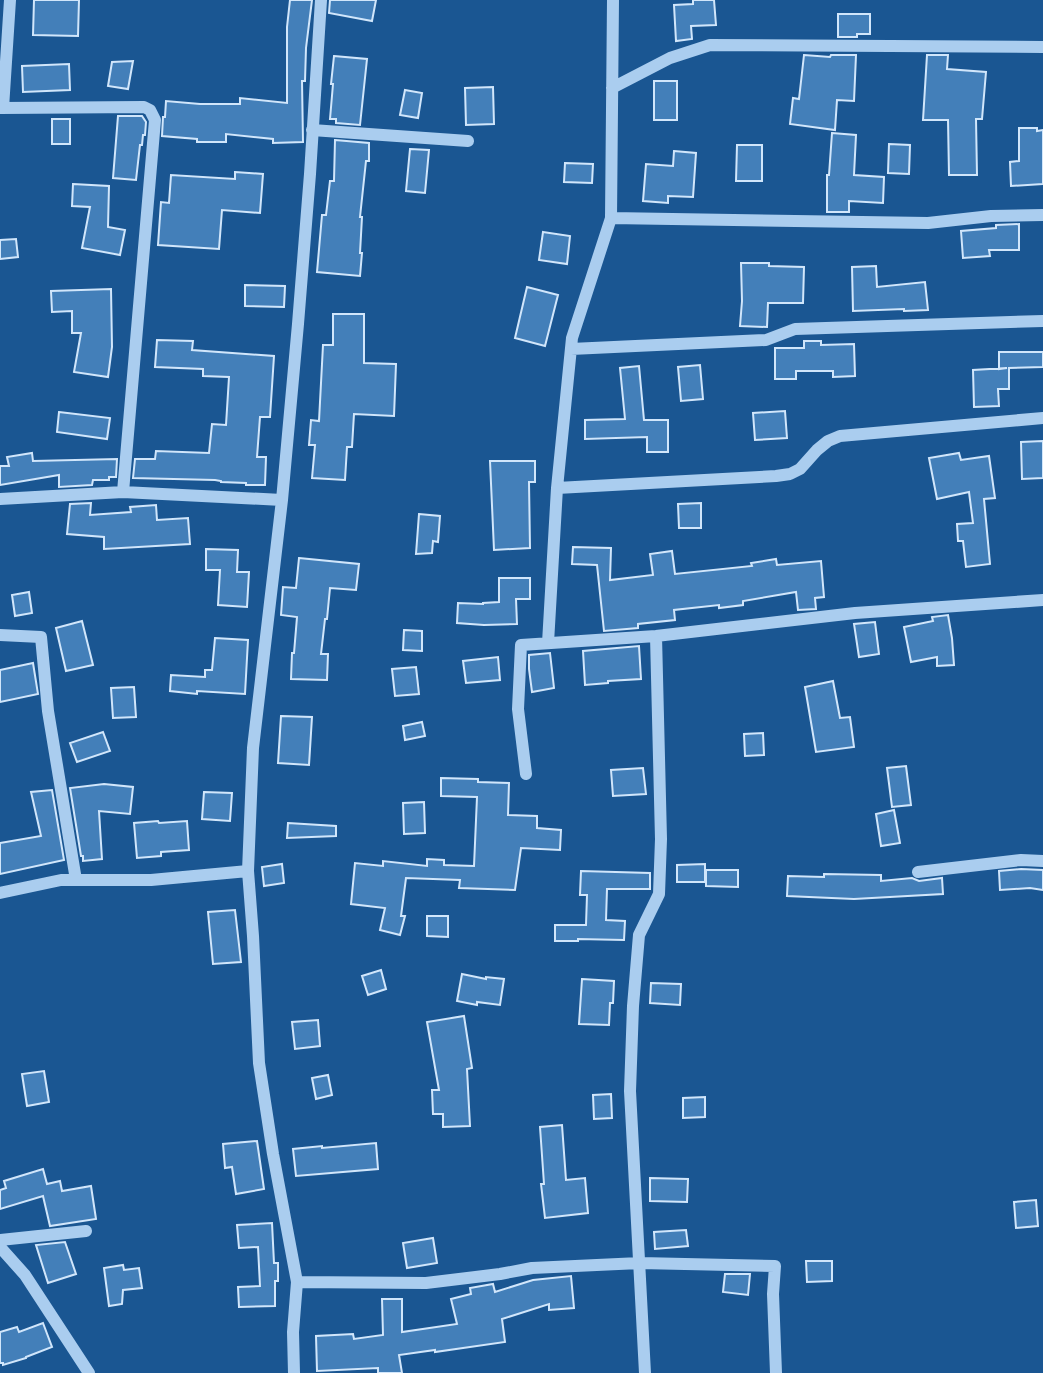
<svg xmlns="http://www.w3.org/2000/svg" width="1043" height="1373" viewBox="0 0 1043 1373" font-family="Helvetica,sans-serif">
  <style>
    .building { fill: #437fb9; stroke: #d1e6fb; stroke-width: 2 }
    .lines { fill: none; stroke-linecap: round; stroke-linejoin: round }
    .minor { stroke: #aacdef; stroke-width: 12 }
  </style>
  <rect width="100%" height="100%" fill="#1a5692"/>
  <path class="building" d="M34,0H79L78,36L33,35Z
    M290,0H312L306,48L305,81H302L303,142L273,143V139L226,134V142H197V139L162,136L163,117H165L166,101L200,104H240V98L287,103V27Z
    M330,0H376L372,21L329,13Z
    M693,0H714L716,25L691,26L692,39L676,41L674,5L693,4Z
    M838,14H870V34H857V37H838Z
    M804,55L830,57L831,55H856L854,101L837,100L835,130L790,124L793,98L799,99Z
    M927,55H948L947,69L986,72L982,119H976L977,175H949L948,120H923Z
    M334,56L367,59L360,125L336,123V119H330L333,84H331Z
    M133,61L128,89L108,86L112,62Z
    M69,64L70,90L23,92L22,66Z
    M654,81H677V120H654Z
    M493,87L494,124L466,125L465,88Z
    M405,90L422,93L418,118L400,115Z
    M118,116H142L146,122L145,135H143L142,145H140L136,180L113,178Z
    M52,119H70V144H52Z
    M1019,128H1037V131L1043,130V184L1011,186L1010,162L1019,161Z
    M832,133L856,135L854,175L884,177L883,203L849,201V212H827V175H829Z
    M335,140L369,143V161H366L360,217H362L360,253H362L360,276L317,272L322,215H326L330,181H334Z
    M889,144L910,145L909,174L888,173Z
    M737,145H762V181H736Z
    M410,149L429,150L425,193L406,191Z
    M674,151L696,153L693,197L668,196V203L643,201L646,164L673,166Z
    M565,163L593,164L592,183L564,182Z
    M235,172L263,174L260,213L222,210L219,249L158,245L161,202L169,203L171,175L235,179Z
    M73,184L109,186L108,227L125,230L120,255L82,248L90,207L72,206Z
    M1019,224V250H989L990,256L963,258L961,231L996,228V225Z
    M543,232L570,236L567,264L539,260Z
    M16,239L18,257L0,259V240Z
    M741,263H769V266L804,267L803,303H768L767,327L740,326L742,301Z
    M876,266L877,287L925,282L928,310L904,311V309L853,311L852,267Z
    M245,285L285,286L284,307L245,306Z
    M527,287L558,295L545,346L515,338Z
    M111,289L112,347L108,377L74,372L81,333H72V311L52,312L51,291Z
    M333,314H364V363L396,364L394,416L354,414L352,447H347L345,480L312,478L315,445H309L311,420L319,421L323,345H333Z
    M157,340L193,341L192,350L274,356L270,417H260L257,457H266L265,485H246V483L221,482V481L215,480L133,478L135,459H155L156,451L209,453L212,424L226,425L229,377L203,376V369L155,367Z
    M804,341H821V345L854,344L855,376L833,377V371H796V379H775V348H804Z
    M999,352H1043V367L1009,368V389H998L999,406L974,407L973,370L1007,368L999,369Z
    M700,365L703,399L681,401L678,367Z
    M639,366L644,420H668V452H647V437L585,439V420L625,419L620,368Z
    M785,411L787,438L755,440L753,413Z
    M59,412L110,418L107,439L57,432Z
    M1043,441V478L1022,479L1021,442Z
    M32,453L33,461L117,459L116,477H109V480H93L92,485L59,487V475L0,485V466H9L7,457Z
    M959,453L961,460L989,456L995,498L984,499L990,564L966,567L963,541H958L957,524L973,523L969,492L937,499L929,458Z
    M490,461H535V482H529L530,548L494,550Z
    M91,503L90,515L131,512L130,507L156,505L157,520L188,518L190,544L104,549V537L67,534L70,504Z
    M701,503V528H679L678,504Z
    M419,514L440,516L438,542L433,541L432,553L416,554Z
    M573,547L611,548L610,580L653,575L650,554L672,551L675,574L752,566L751,563L776,559L777,565L821,561L824,597L815,598L816,609L798,610L796,592L743,601V605L719,608V605L674,610L675,620L638,624V628L604,631L597,565L572,564Z
    M206,549L238,550L237,572H249L247,607L218,605L220,570H206Z
    M299,558L359,564L356,590L330,588L327,619H325L321,654H328L327,680L291,679L292,653H294L297,617L281,615L283,587L296,588Z
    M499,578H530V599H516L517,624L484,625L457,623L458,603L483,604V603L499,602Z
    M29,592L32,613L15,616L12,595Z
    M948,615L952,638L954,665L937,666V657L911,662L904,627L933,621L932,617Z
    M82,621L93,665L66,671L56,628Z
    M875,622L879,654L859,657L854,624Z
    M404,630L422,631V651L403,650Z
    M215,638L248,640L245,694L197,691V694L170,691L171,675L205,677V670H212Z
    M639,646L641,679L608,681V683L585,685L583,651Z
    M550,653L554,688L532,692L529,669V655Z
    M498,657L500,680L466,683L463,661Z
    M33,663L38,694L0,702V670Z
    M416,667L419,694L395,696L392,669Z
    M833,681L840,718L850,717L854,747L816,752L805,687Z
    M134,687L136,717L113,718L111,688Z
    M281,716L312,717L309,765L278,763Z
    M422,722L425,736L405,740L403,726Z
    M103,732L110,751L77,762L70,743Z
    M763,733L764,755L745,756L744,734Z
    M906,766L911,805L892,807L887,768Z
    M643,768L646,794L613,796L611,770Z
    M441,778L478,779V782L509,783L508,815L537,816V828L561,830L560,850L521,848L515,890L459,888L460,880L406,878L401,916H405L400,935L380,930L385,908L351,904L355,863L383,866V861L427,866V859L444,860V865L474,866L477,797L441,796Z
    M104,784L133,787L130,814L99,811L102,859L83,861V856H81L70,788Z
    M52,790L64,860L0,874V843L41,836L31,792Z
    M204,792L232,793L230,821L202,819Z
    M424,802L425,833L404,834L403,803Z
    M894,810L900,843L881,846L876,814Z
    M158,821L159,823L187,821L189,850L161,852V856L137,858L134,823Z
    M288,823L336,826V836L287,838Z
    M282,864L284,883L264,886L262,867Z
    M705,864V882H677V865Z
    M1021,869L1043,870V890L1030,888L1000,890L999,871Z
    M706,870H738V887L706,886Z
    M581,871L650,873V889H607L606,920L625,921L624,940L578,939V941H555V925H586L587,895H580Z
    M824,874L881,875V881L912,878L919,881L942,878L943,894L854,899L787,896L788,876L824,877Z
    M235,910L241,962L213,964L208,912Z
    M427,916H448V937L427,936Z
    M381,970L386,989L368,995L362,976Z
    M462,974L486,979V977L504,979L500,1005L477,1002V1005L457,1001Z
    M582,979L614,981L613,1003H610L609,1025L579,1024Z
    M651,983L681,984L680,1005L650,1003Z
    M464,1016L472,1068L467,1069L470,1126L443,1127V1114H433L432,1090H439L427,1022Z
    M318,1020L320,1046L295,1049L292,1022Z
    M44,1071L49,1102L27,1106L22,1074Z
    M328,1075L332,1095L316,1099L312,1078Z
    M611,1094L612,1118L594,1119L593,1095Z
    M705,1097V1117L683,1118V1098Z
    M562,1125L566,1180L585,1178L588,1213L545,1218L541,1184H544L540,1127Z
    M257,1141L264,1189L236,1194L232,1167L225,1168L223,1144Z
    M376,1143L378,1169L296,1176L293,1149L322,1146V1148Z
    M43,1169L47,1184L60,1181L62,1191L91,1186L96,1219L50,1226L43,1196L0,1209V1190L6,1188L4,1181Z
    M650,1178L688,1179L687,1202L650,1201Z
    M1036,1200L1038,1226L1016,1228L1014,1202Z
    M272,1223L274,1263H278V1281H275V1306L239,1307L238,1287L260,1286L258,1247L239,1248L237,1225Z
    M686,1230L688,1246L655,1249L654,1232Z
    M433,1238L437,1263L407,1268L403,1243Z
    M65,1242L76,1274L48,1283L36,1245Z
    M806,1261H832V1281L807,1282Z
    M123,1265L124,1270L139,1268L142,1288L123,1290L122,1304L109,1306L104,1268Z
    M725,1274H750L748,1295L723,1292Z
    M571,1276L574,1308L549,1310V1304L502,1319L505,1342L435,1352V1350L399,1355L402,1373H378V1368L317,1371L316,1336L353,1334L354,1339L383,1335L382,1299H402V1332L457,1324L451,1299L471,1294L470,1288L493,1284L495,1292L533,1280Z
    M43,1323L52,1347L26,1357V1358L3,1365V1363H0V1332L17,1327L19,1332Z"/>
  <g class="lines">
    <path class="minor" d="M612,88L670,58L710,45L1043,47
      M0,108L144,107L150,110L155,120L123,492
      M3,108L10,0
      M312,130L468,141
      M611,218L928,223L991,216L1043,215
      M571,349L766,340L795,329L1043,321
      M557,488L776,476L790,474L800,469L817,450L828,441L840,436L1043,418
      M0,499L123,492L282,500
      M0,635L41,637L48,711L76,880
      M548,643L557,488L572,338L611,218L613,0
      M526,774L518,709L521,645L656,636L855,613L1043,600
      M918,872L1021,860L1043,861
      M0,893L61,880H151L248,871
      M0,1240L86,1231
      M0,1247L25,1275L89,1373
      M297,1282L426,1283L500,1274L532,1268L640,1263L775,1266L773,1294L776,1373
      M294,1373L293,1332L297,1282L273,1154L259,1063L253,936L248,871L253,748L282,500L298,324L310,174L321,0
      M645,1373L630,1091L633,1006L639,935L659,894L661,839L656,636"/>
  </g>
</svg>
